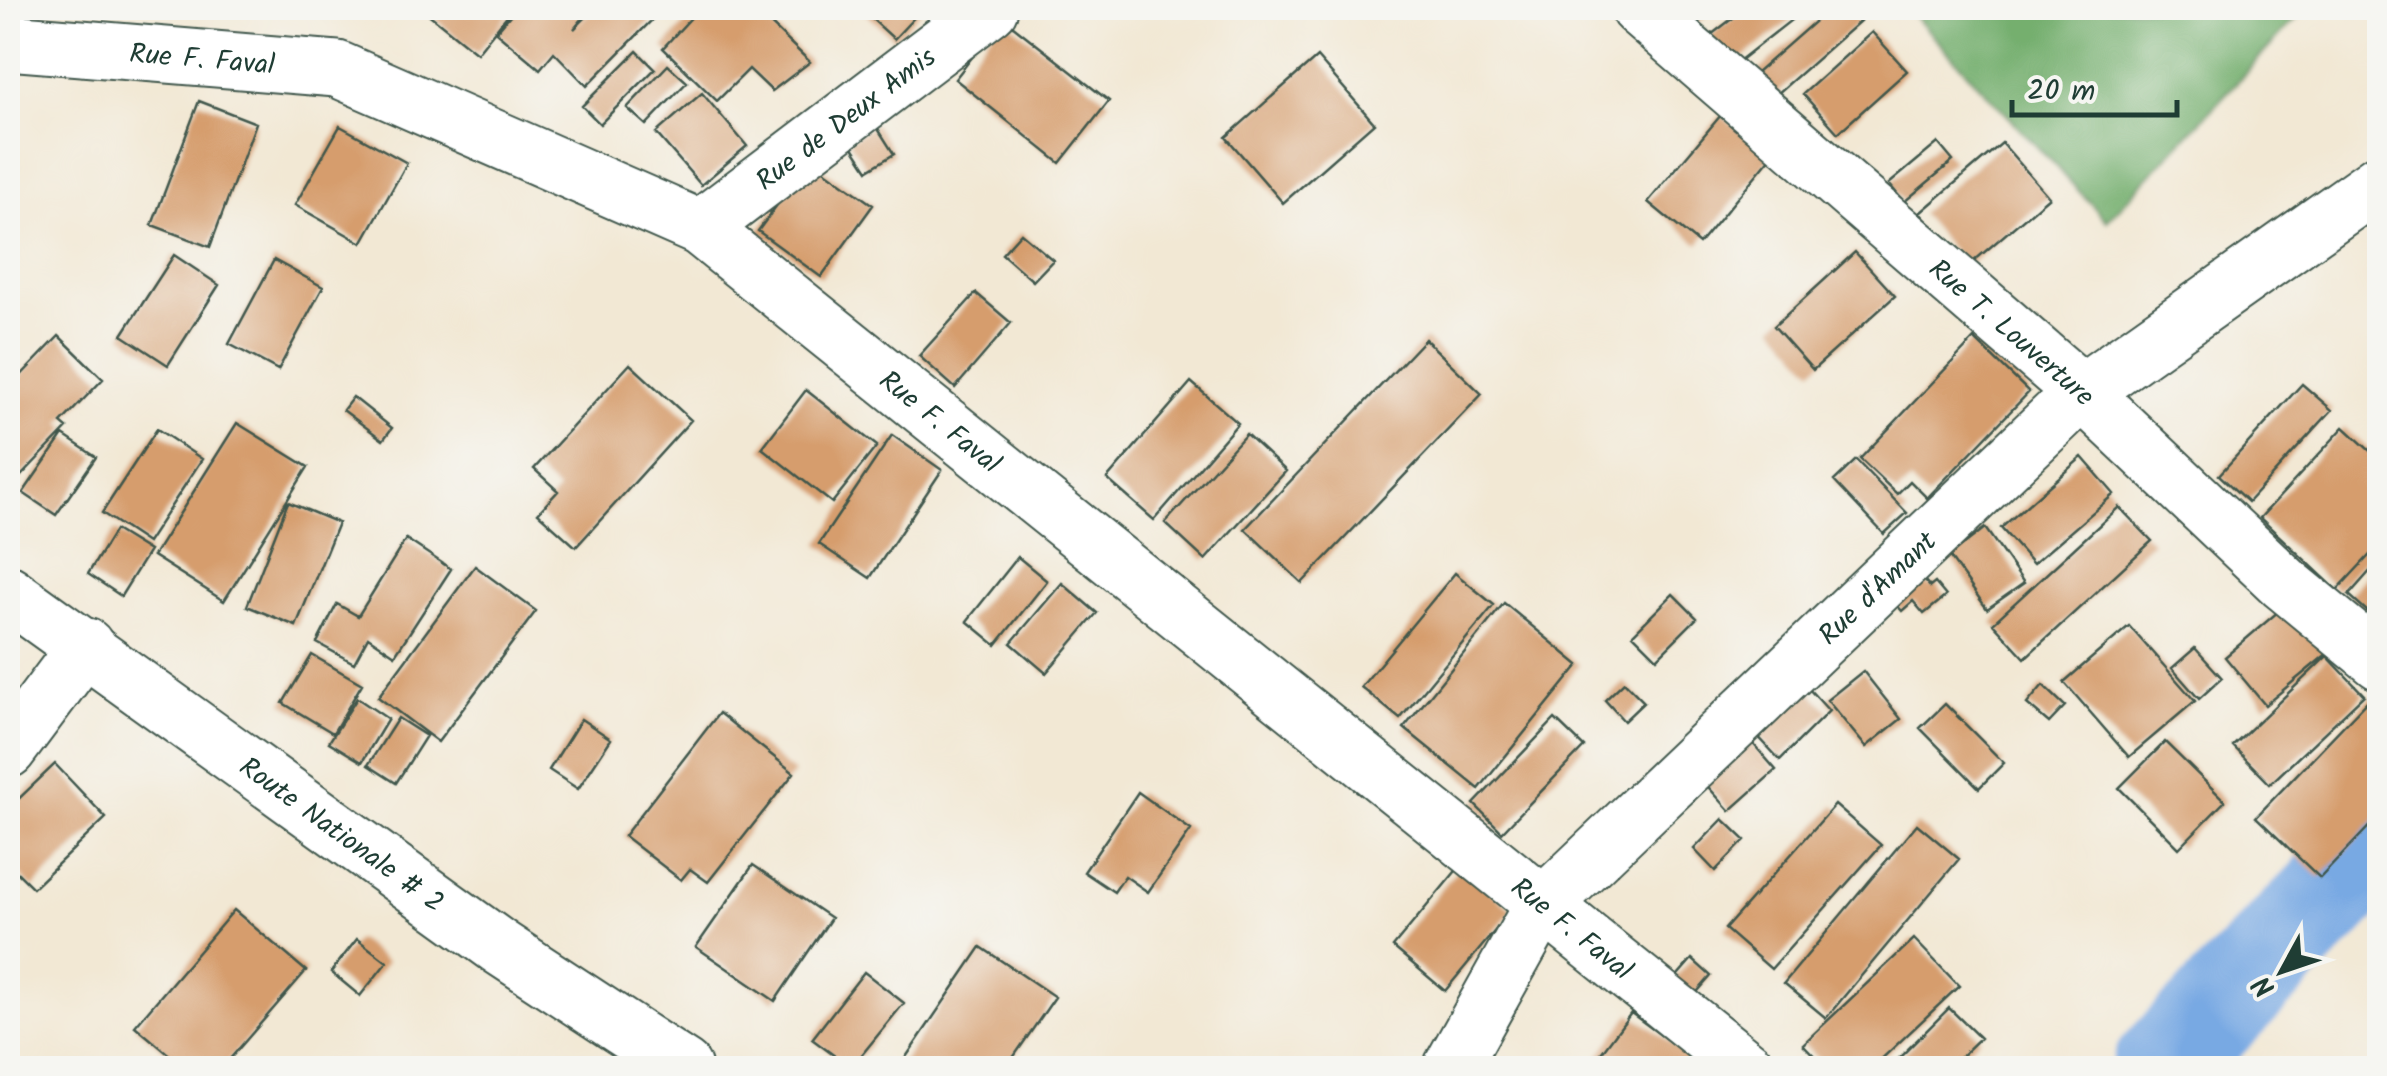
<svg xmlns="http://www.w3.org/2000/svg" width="2387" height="1076" viewBox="0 0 2387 1076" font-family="Kalam,sans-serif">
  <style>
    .forest { fill: #75af6e; stroke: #4a7651; stroke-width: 2.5 }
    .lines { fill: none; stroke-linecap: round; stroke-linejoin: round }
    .river { stroke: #78a9e3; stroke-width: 98 }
    .building { fill: #d69d6d }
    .minor-casing { stroke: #3f574c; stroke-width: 59 }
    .primary-casing { stroke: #3f574c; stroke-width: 59 }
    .minor { stroke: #fff; stroke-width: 55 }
    .primary { stroke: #fff; stroke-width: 55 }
    .labels { text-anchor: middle; stroke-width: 8; stroke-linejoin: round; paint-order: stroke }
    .street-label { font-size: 28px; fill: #1f3d34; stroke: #f6f6f2 }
  </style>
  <rect width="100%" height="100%" fill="#f6f6f2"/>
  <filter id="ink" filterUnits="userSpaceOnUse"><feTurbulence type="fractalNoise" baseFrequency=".01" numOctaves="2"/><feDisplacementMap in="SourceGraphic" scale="20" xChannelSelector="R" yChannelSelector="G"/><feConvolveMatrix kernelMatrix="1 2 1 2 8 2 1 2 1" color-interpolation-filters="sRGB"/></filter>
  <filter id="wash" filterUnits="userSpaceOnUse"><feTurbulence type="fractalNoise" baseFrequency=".0048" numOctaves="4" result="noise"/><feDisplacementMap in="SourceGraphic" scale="40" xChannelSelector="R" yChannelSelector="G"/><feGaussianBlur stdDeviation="2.25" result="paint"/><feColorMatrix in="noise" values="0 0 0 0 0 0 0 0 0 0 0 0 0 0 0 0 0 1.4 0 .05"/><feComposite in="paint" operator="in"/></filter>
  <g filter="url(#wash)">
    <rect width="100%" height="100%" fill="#f2e8d4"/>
    <path class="forest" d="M1907,8H2306L2107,221Z"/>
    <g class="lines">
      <path class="river" d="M2161,1068L2380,843"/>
    </g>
    <g id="blocks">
      <path class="building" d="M421,8H513L477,53Z
        M516,8H591L574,29L595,8H640L652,20L587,86L554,52L540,69L496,32Z
        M700,8H754L810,62L772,91L749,69L717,101L663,48Z
        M860,8H923L894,39Z
        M1685,8H1714L1699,22Z
        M1746,8L1804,10L1730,68L1707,38Z
        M1830,8H1848L1860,21L1768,102L1748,80Z
        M1003,18L1109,101L1060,163L955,79Z
        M1872,32L1907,71L1838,133L1803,94Z
        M637,51L655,69L600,124L582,106Z
        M1317,57L1374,123L1283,203L1226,137Z
        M668,65L687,82L646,125L627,108Z
        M702,93L747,146L701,185L656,133Z
        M199,101L256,123L210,247L152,225Z
        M1721,115L1771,157L1699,244L1648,202Z
        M875,124L894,154L868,170L849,141Z
        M340,126L407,163L362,243L295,205Z
        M1938,143L1953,161L1904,202L1889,184Z
        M2002,143L2049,197L1967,267L1920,213Z
        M810,160L873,205L821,277L758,231Z
        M1021,233L1053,260L1033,281L1002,254Z
        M1855,252L1895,296L1813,370L1774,326Z
        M174,255L219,285L168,365L122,335Z
        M274,260L323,287L278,370L229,344Z
        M976,293L1011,323L955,388L919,356Z
        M59,336L103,379L61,423L67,428L19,478L8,467V389Z
        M1425,339L1482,394L1302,583L1245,529Z
        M1974,339L2029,392L1927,498L1910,481L1897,494L1860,459Z
        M630,364L691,420L576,547L538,513L558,491L534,469Z
        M1191,382L1238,423L1154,520L1107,479Z
        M2302,384L2332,410L2248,502L2219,475Z
        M806,390L877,446L832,503L762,448Z
        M353,397L392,428L383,440L343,410Z
        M237,423L308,467L224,601L153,556Z
        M2344,427L2380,460V544L2337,590L2260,518Z
        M157,429L202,459L147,543L102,513Z
        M1246,434L1286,471L1205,560L1165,523Z
        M63,435L96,457L56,515L23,493Z
        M892,435L942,470L870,578L819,544Z
        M2082,457L2114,494L2033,564L2001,528Z
        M1856,460L1907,513L1884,534L1834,481Z
        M288,502L338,523L296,626L247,606Z
        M2119,507L2152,541L2025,658L1993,623Z
        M1985,528L2024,583L1987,609L1949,556Z
        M115,530L149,551L121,596L88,574Z
        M406,539L451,569L395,655L368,637L354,663L317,643L337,604L358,616Z
        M1018,557L1047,581L996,645L967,621Z
        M2380,560V600L2368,612L2349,595Z
        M1910,563L1930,587L1935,583L1946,596L1924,614L1913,601L1902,611L1881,587Z
        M475,566L536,611L438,742L378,697Z
        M1455,573L1494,605L1400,719L1361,687Z
        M1062,583L1097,613L1046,673L1011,643Z
        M1673,594L1697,618L1657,658L1633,634Z
        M2293,599L2334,648L2265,705L2225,657Z
        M1504,603L1579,665L1479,789L1404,728Z
        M2129,626L2195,701L2129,757L2064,682Z
        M2195,648L2222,678L2199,699L2172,668Z
        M312,655L362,684L333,733L283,703Z
        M2327,656L2364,695L2270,784L2233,746Z
        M1863,671L1901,719L1866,747L1827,700Z
        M1624,682L1644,702L1624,721L1605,700Z
        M2043,685L2065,706L2049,723L2027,704Z
        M1808,688L1829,711L1780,760L1755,733Z
        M2372,696L2380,703V815L2320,878L2256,817Z
        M357,698L388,719L362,762L329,742Z
        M1945,704L2004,763L1979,788L1920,728Z
        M719,713L794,773L708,882L690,869L681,880L624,836Z
        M398,718L426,736L396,783L368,765Z
        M581,719L611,739L578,789L549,770Z
        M1555,719L1584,747L1502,832L1474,804Z
        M1749,739L1776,770L1730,811L1702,780Z
        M2165,742L2225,801L2179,848L2119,788Z
        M55,764L106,818L33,888L16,871L8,879V809Z
        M1138,792L1191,830L1148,892L1125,876L1114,892L1084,872Z
        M1835,805L1881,845L1771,969L1725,929Z
        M1723,819L1745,840L1715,871L1694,849Z
        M1917,824L1959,859L1826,1018L1784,983Z
        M753,865L831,918L775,1001L696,947Z
        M1460,866L1512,910L1445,991L1393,947Z
        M234,910L306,971L222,1068H185L135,1026Z
        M357,939L387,962L360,996L331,972Z
        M1914,939L1959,986L1872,1068H1826L1803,1044Z
        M981,947L1055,997L1006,1068H909L902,1063Z
        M1692,959L1711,976L1691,999L1672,982Z
        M864,972L904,1003L851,1068L812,1039Z
        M1949,1008L1980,1038L1949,1068H1889Z
        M1631,1013L1705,1068H1590Z"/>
    </g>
  </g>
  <g filter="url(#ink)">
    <use href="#blocks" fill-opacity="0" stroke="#3f574c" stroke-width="2.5"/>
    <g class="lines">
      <defs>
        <g id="minor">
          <path id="s1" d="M1638,8L2082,392L2284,583L2380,662"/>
          <path id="s2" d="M8,42L337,69L700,228L1747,1068"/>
          <path id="s3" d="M700,228L990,8"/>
          <path d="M8,750L86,646"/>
          <path id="s4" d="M1451,1068L1541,907L2082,392L2380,181"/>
        </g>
        <g id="primary">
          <path id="s5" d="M8,593L501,948L684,1068"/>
        </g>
      </defs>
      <use href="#minor" class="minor-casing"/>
      <use href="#primary" class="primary-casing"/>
      <use href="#minor" class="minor"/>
      <use href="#primary" class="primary"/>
    </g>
  </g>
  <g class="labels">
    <g class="street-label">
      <text dy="10" stroke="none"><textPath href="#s2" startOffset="195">Rue F. Faval</textPath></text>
      <text dy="10" stroke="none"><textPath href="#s3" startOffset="182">Rue de Deux Amis</textPath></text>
      <text dy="10" stroke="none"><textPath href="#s1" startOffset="495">Rue T. Louverture</textPath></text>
      <text dy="10" stroke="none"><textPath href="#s2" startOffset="1035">Rue F. Faval</textPath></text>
      <text dy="10" stroke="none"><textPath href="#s4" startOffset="648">Rue d'Amant</textPath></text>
      <text dy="10" stroke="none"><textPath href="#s5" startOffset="412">Route Nationale # 2</textPath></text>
      <text dy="10" stroke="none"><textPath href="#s2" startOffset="1845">Rue F. Faval</textPath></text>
    </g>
  </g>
  <rect width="2387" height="1076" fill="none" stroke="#f6f6f2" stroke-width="40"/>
  <g transform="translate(2282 971) rotate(230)" stroke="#f6f6f2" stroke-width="8" paint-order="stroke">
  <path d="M0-8L18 38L0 25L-18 38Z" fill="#1f3d34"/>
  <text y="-15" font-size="28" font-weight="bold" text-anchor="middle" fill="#1f3d34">N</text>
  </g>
  <path d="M2012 100v15h165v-15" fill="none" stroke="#1f3d34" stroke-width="5"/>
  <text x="2027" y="100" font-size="30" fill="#1f3d34" stroke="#f6f6f2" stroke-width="8" paint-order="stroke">20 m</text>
</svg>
